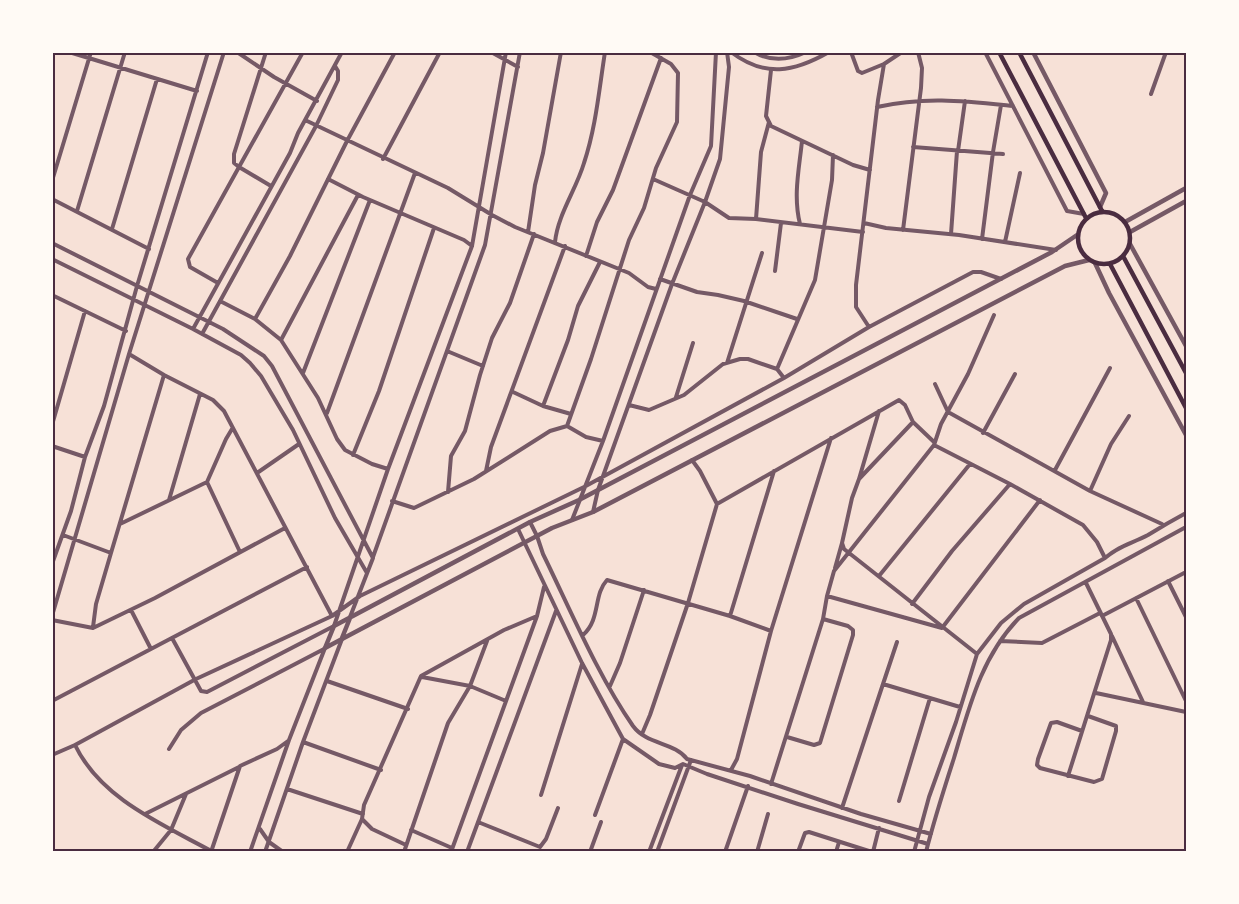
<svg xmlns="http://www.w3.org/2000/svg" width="1239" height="904" viewBox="0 0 1239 904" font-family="'DejaVu Sans',sans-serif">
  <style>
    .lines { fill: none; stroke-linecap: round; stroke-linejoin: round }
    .minor { stroke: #755966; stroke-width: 4 }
    .tertiary { stroke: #755966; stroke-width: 4.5 }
    .secondary { stroke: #4a2c40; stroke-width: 4.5 }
    .neatline { fill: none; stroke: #4a2c40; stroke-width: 2 }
  </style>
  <rect width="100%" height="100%" fill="#f7e1d7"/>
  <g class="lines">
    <path class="minor" d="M69,52L197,91
      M237,52L274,77L317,101
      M491,52L518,67
      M731,52C765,78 794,72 829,52
      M754,52C771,62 789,60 806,52
      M985,52L1067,211L1084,214
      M884,64L902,52
      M771,70L766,116L771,126L853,165L870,170
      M1151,94L1166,52
      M877,107C925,96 965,101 1013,106
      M305,120L448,188L492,215L515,227L629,273L648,287L656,289
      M769,122L761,152L756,219L863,232
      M913,147L1003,154
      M958,151L965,101
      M383,159L440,52
      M328,179L363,197L464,240L472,246
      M653,179L705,202L729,218L756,219
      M52,181L91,52
      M271,186L239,167L303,52
      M52,199L149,249
      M77,211L125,52
      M864,223L886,228L959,235L1056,250
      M800,224C793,196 799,170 802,141
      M112,229L157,79
      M903,230L921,88L922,68L918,52
      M528,232L535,185L543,153L561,52
      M951,234L957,151
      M982,239L993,152L1001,105
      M555,242C558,214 576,190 584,163C596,127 599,90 605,52
      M1005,242L1020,173
      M52,243L223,329L264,356L272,366L373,558L350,617
      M586,256L597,222L613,190L661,58
      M52,259L193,329L241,355L250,363L261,376L293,430L335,518L367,573
      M775,271L781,223
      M660,279L697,292L718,295L744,301L797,319
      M218,283L190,267L188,259L239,167L234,163V154L266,52
      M52,295L126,331
      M220,301L255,319
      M994,315L968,374L941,424L934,445L834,571L827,596L942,628L1040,500
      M869,327L973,272H981L1001,279
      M193,329L290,153L298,133L342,52
      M202,334L316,126L338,80V71L335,66
      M281,340L358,195
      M447,351L483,366
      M129,354L164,375L213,400L224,411L332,616
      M727,363L762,253
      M777,369L815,280L832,180L833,155
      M303,373L370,200
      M935,384L948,412L1090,491L1162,524
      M513,392L543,406L571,414
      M676,397L693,343
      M629,405L649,410L684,395L723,364L740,359H748L777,369L784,378L869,327L856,307V285L878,100L884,64L862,73L858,71L851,52
      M543,406L568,340L578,306L600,262
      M327,413L415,173
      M913,422L859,479L852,498L842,543L844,549L977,654
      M52,425L85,311
      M567,426L591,359L629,240L644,208L656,168L677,122L678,73L671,64L650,52
      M983,433L1015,374
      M934,445L1010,484L1083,525L1097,542L1105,558
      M52,446L85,457
      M353,455L379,391L434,228
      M388,469L372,464L345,450L337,439L318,398L281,340L255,319L290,256L347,141L395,52
      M1055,470L1110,368
      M486,471L491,447L565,246
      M257,473L299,444
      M859,479L879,411
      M207,482L226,439L232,429
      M1090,491L1111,444L1129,416
      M448,492L451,456L465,431L480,375L492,338L510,303L534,234
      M169,500L200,394
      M392,501L414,508L474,479L550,431L567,426L586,437L603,441
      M717,504L899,400L905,405L913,422L934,442
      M593,512L598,490L672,284L705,202L720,159L729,67L727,52
      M572,520L603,441L690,195L711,146L716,52
      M530,522L537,536L543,554C570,609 598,676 633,726C647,745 674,742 687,759L750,776L861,814L931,834
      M120,524L207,482L240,552
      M518,529L582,663L623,739L659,764L675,768L683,764L707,774L798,804L928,844
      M63,535L111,553L96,604L93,627
      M111,553L164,375
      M373,557L485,245L520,52
      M52,564L71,511L85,457L104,406L137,286L208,52
      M835,568L842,543
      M879,576L970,464
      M1168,581L1186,617
      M1136,598L1186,701
      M912,604L952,551L1010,484
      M131,610L151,649
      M52,616L129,354L224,52
      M730,616L774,471
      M1102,616L1186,572
      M823,619L827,596
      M52,620L93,628L155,598L285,528
      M583,635C601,619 593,595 607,580L730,616L771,631L831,438
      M1112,636L1143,702
      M172,638L201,691L207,692L334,626L388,469L472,246L506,52
      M1000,641L1042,643L1100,613
      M422,677L470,686L506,701
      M327,681L408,709
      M883,684L897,642
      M610,686L620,663L644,590
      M1096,693L1186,712
      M52,701L307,567
      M1082,731L1057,722L1051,723L1038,759L1037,765L1040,768L1094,782L1102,779L1116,731V726L1088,716
      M642,734L650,715L688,603L717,504L700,471L692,460
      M303,742L381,770
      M75,745L196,679L332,616L360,596L584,487L784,378
      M169,749L181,730L201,713L324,649
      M52,755L75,745C101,799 162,824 213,852
      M731,770L737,759L771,631
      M1068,776L1111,640V634L1086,583
      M771,784L823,619L848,626L853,630V635L820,743L814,745L787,737
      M287,789L363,814
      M541,795L582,664
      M899,801L930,698
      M842,808L883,684L960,707
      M145,814L239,767
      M595,815L623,739
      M362,819L372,829L406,845
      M478,822L540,847L546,839L558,808
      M260,829L269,842L283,852
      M411,830L452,848
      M153,852L171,830L186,794
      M211,852L240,766L277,749L288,741
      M250,852L289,740L325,648
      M265,852L303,742L342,639
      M347,852L362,819L364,805L421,676L504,630L537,616
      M404,852L448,723L470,686L487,641
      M451,852L537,616L544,587
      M467,852L556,611
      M590,852L601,822
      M649,852L682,765
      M657,852L691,760
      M725,852L748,786
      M757,852L768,814
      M798,852L805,833L809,832L872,852
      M836,852L839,842
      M873,852L879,828
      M914,852L929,797L956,722L977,654L1001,623L1024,604L1105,558C1120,545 1131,544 1148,535C1161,527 1173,520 1186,513
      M926,852C934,820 944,789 954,758C969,708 981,657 1019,618L1186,527"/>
    <path class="tertiary" d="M1033,52L1106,193L1100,207
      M1125,222L1186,188
      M1130,232L1186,201
      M1130,244L1186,346
      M1095,263L1109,293L1186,435
      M342,638L350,618
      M325,648L334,626L530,522L579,500L1052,252L1077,235
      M325,648L552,528L593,512L1065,266L1089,260"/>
    <path class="secondary" d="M999,52L1086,218
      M1019,52L1102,211
      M1078 238a26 26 0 1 1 52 0a26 26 0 1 1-52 0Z
      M1123,256L1186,373
      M1110,264L1186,408"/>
  </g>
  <rect width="1239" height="904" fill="none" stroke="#fffaf5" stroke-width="108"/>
  <rect x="54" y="54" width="1131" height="796" class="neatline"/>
</svg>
